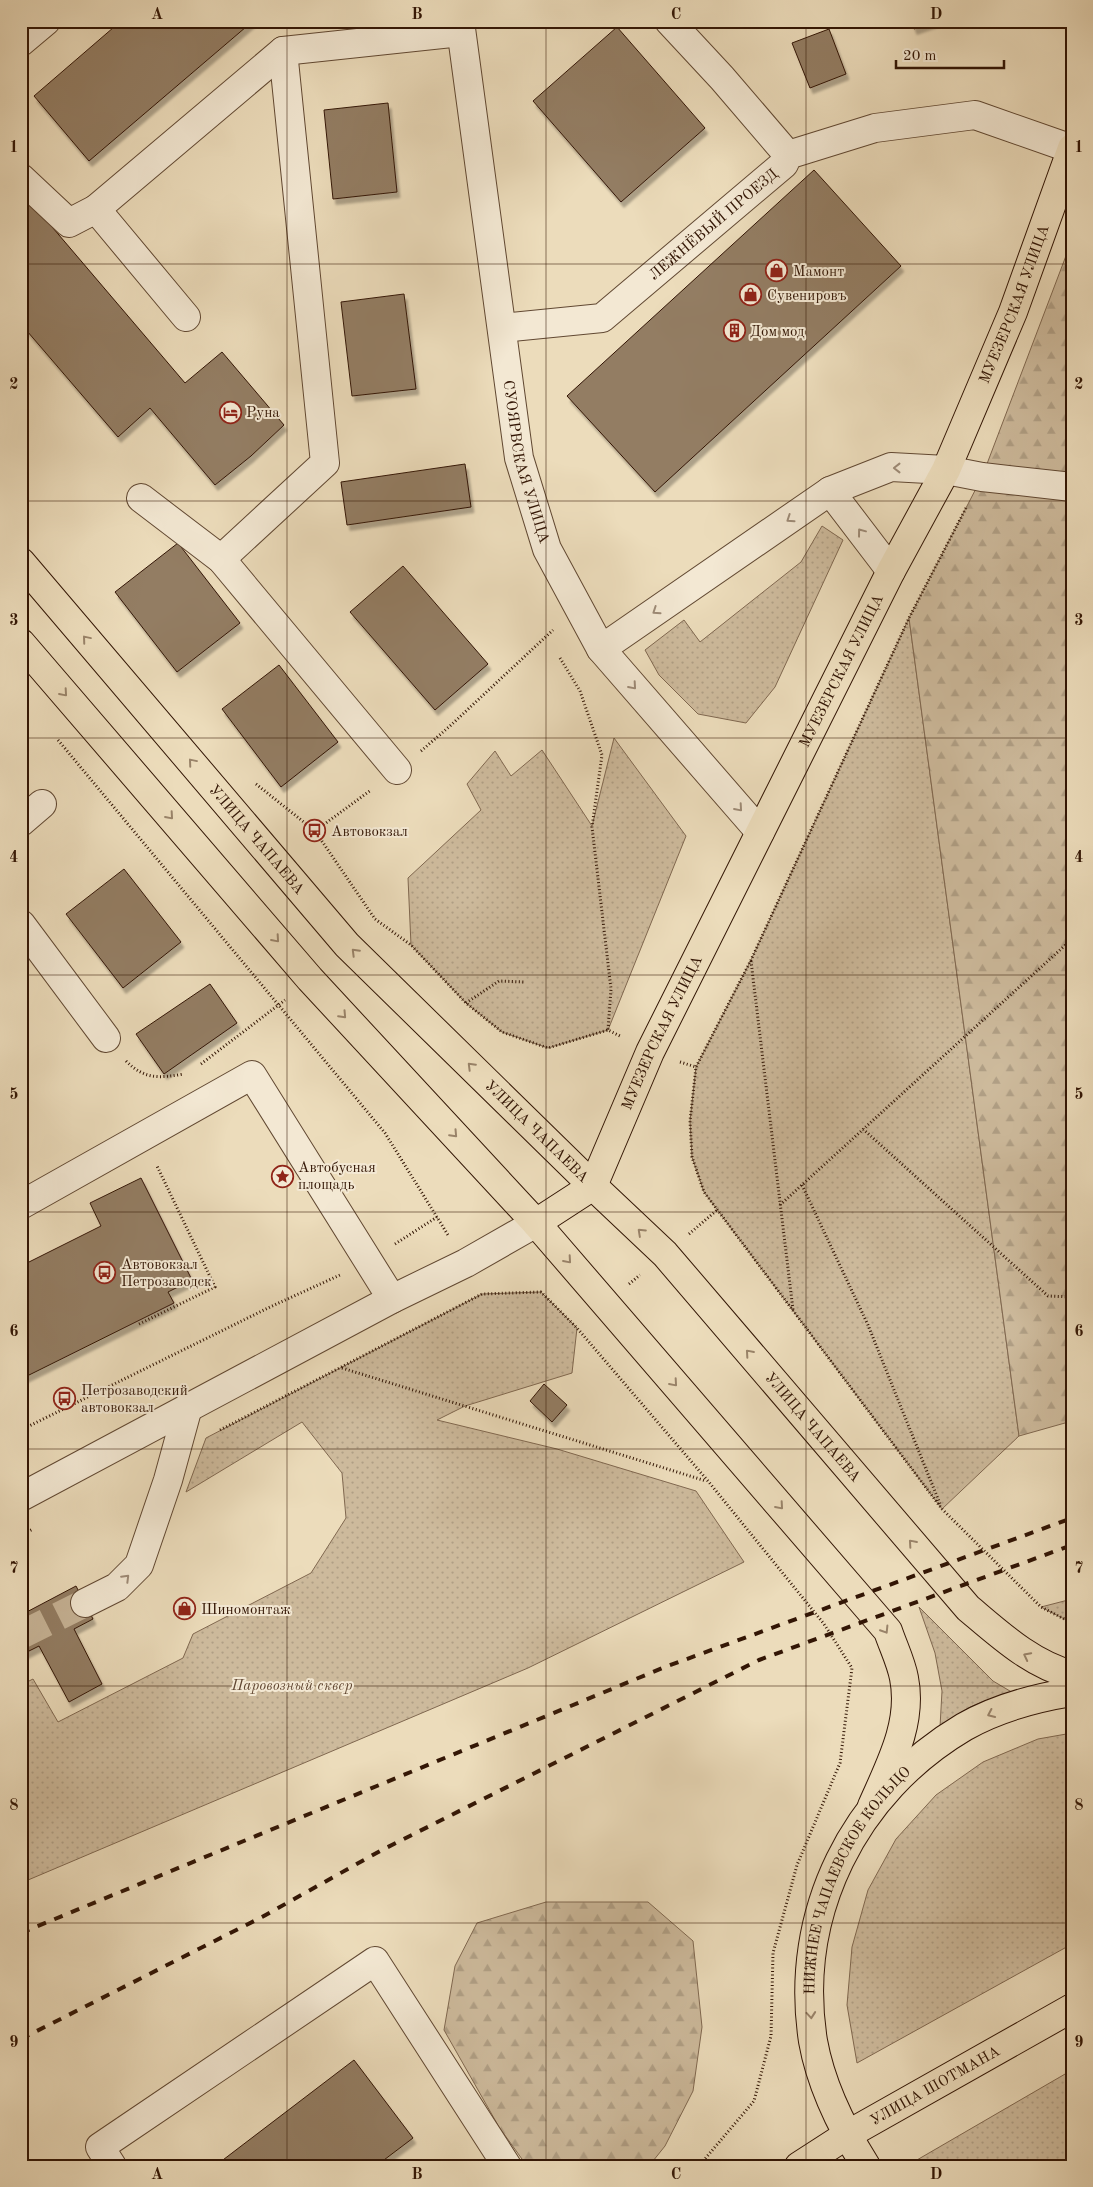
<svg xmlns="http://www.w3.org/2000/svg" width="1093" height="2187" viewBox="0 0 1093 2187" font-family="'Old Standard TT',serif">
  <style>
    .grass { fill: url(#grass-dots); stroke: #806850 }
    .forest { fill: url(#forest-firs); stroke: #806850 }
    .building { fill: #937d64; stroke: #331605; filter: url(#shadow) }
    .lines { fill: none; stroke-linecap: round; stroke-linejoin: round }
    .minor-tunnel { stroke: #c7b497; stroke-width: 28; stroke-dasharray: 28 14; stroke-linecap: butt }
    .minor-casing { stroke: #614832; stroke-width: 30 }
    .major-casing { stroke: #331605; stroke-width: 30 }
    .path { stroke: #331605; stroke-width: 3; stroke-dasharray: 1 2.5; stroke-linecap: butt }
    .minor { stroke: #f3e8d3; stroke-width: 28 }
    .major { stroke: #ecdcbb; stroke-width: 28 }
    .rail { stroke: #331605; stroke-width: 4; stroke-dasharray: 9 9; stroke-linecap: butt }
    .oneway { stroke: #9d8a76 }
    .oneway2 { stroke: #998369 }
    .grid { fill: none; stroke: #331605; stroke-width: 1; stroke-opacity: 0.55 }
    .labels { text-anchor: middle; stroke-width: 4; stroke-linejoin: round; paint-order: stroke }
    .street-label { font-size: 15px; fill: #331605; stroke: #f3e8d3 }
    .poi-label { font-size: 15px; fill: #331605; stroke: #f3e8d3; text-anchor: start }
    .park-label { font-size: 15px; font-style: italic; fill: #614732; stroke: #f3e8d3 }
    .neatline { fill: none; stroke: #331605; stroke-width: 2 }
    .grid-label { font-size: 16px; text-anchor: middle; font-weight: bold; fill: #331605 }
  </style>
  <defs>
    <pattern id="grass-dots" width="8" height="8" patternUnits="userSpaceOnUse" patternTransform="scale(1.25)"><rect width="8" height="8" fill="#cdba9c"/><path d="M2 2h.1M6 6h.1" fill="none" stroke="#b09f85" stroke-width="1.8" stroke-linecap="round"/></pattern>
    <pattern id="forest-firs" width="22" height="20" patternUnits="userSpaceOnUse" patternTransform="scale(1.25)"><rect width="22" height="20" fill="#cdba9c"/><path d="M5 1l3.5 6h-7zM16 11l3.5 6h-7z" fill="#b09f85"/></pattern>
    <filter id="shadow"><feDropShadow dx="3" dy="5.5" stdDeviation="1" flood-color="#0004"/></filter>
  </defs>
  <rect width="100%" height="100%" fill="#ecdcbb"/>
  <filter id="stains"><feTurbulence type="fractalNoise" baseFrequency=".004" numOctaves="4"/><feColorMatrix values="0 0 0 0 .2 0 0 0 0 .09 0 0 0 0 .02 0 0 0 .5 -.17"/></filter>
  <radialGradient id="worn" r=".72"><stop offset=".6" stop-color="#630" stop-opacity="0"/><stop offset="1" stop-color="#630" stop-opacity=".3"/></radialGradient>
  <path class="grass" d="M822,526L843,540L775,687L746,723L698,714L659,675L645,650L684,620L700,642L801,562Z
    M909,618L1019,1436L942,1509L704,1192L692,1157L690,1121L696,1067L751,960Z
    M614,738L686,836L608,1030L548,1048L502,1032L466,1003L411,945L408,878L481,810L467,784L495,751L511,776L542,750L592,826Z
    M541,1292L577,1328L572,1373L465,1406L437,1420L557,1449L696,1491L744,1562L528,1668L21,1883V1685L33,1679L58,1722L183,1658L193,1634L311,1573L346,1518L342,1473L302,1422L186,1492L206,1438L482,1294Z
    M1072,1599V1623L1041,1607Z
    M919,1607L993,1681L1015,1694C983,1699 966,1707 940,1727L942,1691L935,1653Z
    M1072,1733V1944L857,2063L847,2005L852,1947L868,1890L896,1839L936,1795L983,1762L1038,1739Z
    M1072,2070V2166L910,2164Z"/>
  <path class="forest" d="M1072,240V1421L1019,1436L909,618L982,477Z
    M546,1902H648L693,1941L702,2027L693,2091L665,2146L649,2166H527L499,2127L444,2030L455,1966L477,1923Z"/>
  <path class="building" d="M121,21H253L89,161L34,96Z
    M911,21H937L914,29Z
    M617,27L705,128L621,202L533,101Z
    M829,29L846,74L810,88L792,43Z
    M388,103L397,192L333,199L324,110Z
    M814,170L901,266L655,492L567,396Z
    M30,201L185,383L222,352L284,425L251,456L215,485L150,408L118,437L21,324V208Z
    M404,294L416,389L352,396L341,302Z
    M465,464L471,507L347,525L341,482Z
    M178,543L240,623L177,672L115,592Z
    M403,566L488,664L435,710L350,612Z
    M279,665L338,742L281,787L222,709Z
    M124,869L181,942L123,988L66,914Z
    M210,984L237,1023L164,1074L136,1034Z
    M141,1178L192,1280L168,1292L174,1303L21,1379V1266L101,1226L90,1203Z
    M544,1384L567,1405L552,1422L530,1401Z
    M76,1586L93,1619L74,1629L102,1684L69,1702L39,1646L21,1655V1615Z
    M354,2060L413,2138L376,2166H215Z"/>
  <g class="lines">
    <path class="minor-tunnel" d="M21,1635L85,1603"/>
    <defs>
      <g id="minor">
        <path id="s1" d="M460,21L519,458L547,549L601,649L760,832"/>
        <path d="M669,21L722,78L788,155"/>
        <path d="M21,42L46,21"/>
        <path d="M21,178L69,223L96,209L186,317"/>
        <path d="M96,209L283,51L461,32"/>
        <path id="s2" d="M502,328L602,318L784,164L788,155L875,128L975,115L1072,149"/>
        <path d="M830,491L891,571"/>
        <path d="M141,498L221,559L397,770"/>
        <path d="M221,559L325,463L283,51"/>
        <path d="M601,649L830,491L891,467L946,470L982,477L1072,487"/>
        <path d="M21,822L42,804"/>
        <path d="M21,924L106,1038"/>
        <path d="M21,1205L252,1075L392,1299"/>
        <path d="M21,1497L392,1299L466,1263L536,1223"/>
        <path d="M85,1603L117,1587L139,1565L168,1480L188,1407"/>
        <path d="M112,2166L100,2147L375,1961L507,2166"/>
      </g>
      <g id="major">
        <path id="s3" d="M21,562L347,945L593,1186L665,1254L968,1608C1000,1635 1031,1664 1072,1675"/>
        <path d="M21,643L310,979L536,1223L888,1631C893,1646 901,1662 904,1678C913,1723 890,1765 872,1806"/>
        <path id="s4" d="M593,1186L650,1052L891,571L946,470L1013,312L1072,148"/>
        <path d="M536,1223L593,1186"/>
        <path id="s5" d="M799,2166L847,2135L1072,2008"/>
        <path id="s6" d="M866,2166C842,2128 821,2086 813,2041C793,1913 854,1792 964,1727C997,1708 1035,1698 1072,1692"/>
      </g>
    </defs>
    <use href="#minor" class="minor-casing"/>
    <use href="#major" class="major-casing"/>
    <path class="path" d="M966,508L909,618L751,960L696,1067L690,1121L692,1157L704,1192L942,1509L1041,1607L1072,1623
      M21,525L26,530
      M560,658L580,691L602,755L592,827L611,989L608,1030
      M58,740L385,1133L448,1235
      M421,751L450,726L553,630
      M256,784L315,831L375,919L411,945L466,1003L502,1032L548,1048L608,1030L622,1037
      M315,831L371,790
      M751,961L793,1310
      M466,1003L499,981L525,982
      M126,1061C145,1080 160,1078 184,1074
      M680,1062L696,1067
      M201,1064L285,1000
      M863,1129L1048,1296L1072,1297
      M802,1185L868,1325L940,1504
      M780,1205L1072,939
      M689,1234L717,1210
      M395,1244L437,1217
      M629,1284L640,1275
      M139,1324L215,1287L157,1166
      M342,1368L706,1481
      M21,1430L270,1307L340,1275
      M220,1430L482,1294L541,1292L577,1328L708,1481L824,1624L852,1668L840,1763L797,1865L773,1953L771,2036L754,2101L704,2160L696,2166
      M21,1535L33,1529
      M704,2160L709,2166"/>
    <use href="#minor" class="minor"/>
    <use href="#major" class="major"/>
    <path class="rail" d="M21,1933L665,1667L1072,1518
      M21,2039L262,1917L380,1851L759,1660L1072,1545"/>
  </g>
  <defs><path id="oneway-chevron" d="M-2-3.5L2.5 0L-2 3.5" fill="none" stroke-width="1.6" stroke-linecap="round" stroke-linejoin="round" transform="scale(1.25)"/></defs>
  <g class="oneway">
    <use href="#oneway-chevron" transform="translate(897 468) rotate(180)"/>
    <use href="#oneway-chevron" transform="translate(790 519) rotate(146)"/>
    <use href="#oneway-chevron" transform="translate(861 532) rotate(-127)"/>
    <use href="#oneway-chevron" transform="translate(656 611) rotate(146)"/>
    <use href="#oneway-chevron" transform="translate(633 686) rotate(49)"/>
    <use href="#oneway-chevron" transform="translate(739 808) rotate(49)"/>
    <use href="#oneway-chevron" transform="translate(126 1578) rotate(-45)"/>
  </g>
  <g class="oneway2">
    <use href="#oneway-chevron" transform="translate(86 639) rotate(-130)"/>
    <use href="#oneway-chevron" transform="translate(64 693) rotate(49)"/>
    <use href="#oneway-chevron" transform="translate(192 762) rotate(-130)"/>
    <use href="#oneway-chevron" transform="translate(170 816) rotate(49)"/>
    <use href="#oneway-chevron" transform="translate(276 939) rotate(49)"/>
    <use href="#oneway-chevron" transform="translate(355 952) rotate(-135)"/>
    <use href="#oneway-chevron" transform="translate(343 1015) rotate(47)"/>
    <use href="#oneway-chevron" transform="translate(471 1066) rotate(-135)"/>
    <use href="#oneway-chevron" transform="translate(454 1134) rotate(47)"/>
    <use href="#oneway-chevron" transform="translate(641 1232) rotate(-137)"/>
    <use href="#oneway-chevron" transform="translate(568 1260) rotate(49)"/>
    <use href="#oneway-chevron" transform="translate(749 1353) rotate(-131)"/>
    <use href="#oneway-chevron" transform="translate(674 1383) rotate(49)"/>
    <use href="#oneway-chevron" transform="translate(780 1506) rotate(49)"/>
    <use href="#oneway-chevron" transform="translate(912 1543) rotate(-131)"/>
    <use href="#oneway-chevron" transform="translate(885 1630) rotate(58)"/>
    <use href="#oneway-chevron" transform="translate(1027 1656) rotate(-153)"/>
    <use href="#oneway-chevron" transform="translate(991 1714) rotate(155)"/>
    <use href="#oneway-chevron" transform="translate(811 2015) rotate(85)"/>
  </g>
  <path class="grid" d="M287,21V2166M546,21V2166M806,21V2166M21,264H1072M21,501H1072M21,738H1072M21,975H1072M21,1212H1072M21,1449H1072M21,1686H1072M21,1923H1072"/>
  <defs>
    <symbol id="shop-ring" viewBox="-11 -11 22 22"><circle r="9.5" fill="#f3e8d3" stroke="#8f2418" stroke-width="1.5"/><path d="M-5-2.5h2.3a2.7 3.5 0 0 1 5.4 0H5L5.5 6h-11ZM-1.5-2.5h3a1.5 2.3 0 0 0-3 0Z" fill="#8f2418"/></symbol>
    <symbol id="building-ring" viewBox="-11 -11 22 22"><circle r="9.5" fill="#f3e8d3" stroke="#8f2418" stroke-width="1.5"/><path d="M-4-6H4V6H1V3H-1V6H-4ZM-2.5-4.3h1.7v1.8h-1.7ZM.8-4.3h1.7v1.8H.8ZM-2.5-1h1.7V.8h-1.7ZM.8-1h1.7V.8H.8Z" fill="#8f2418"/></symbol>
    <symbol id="hotel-ring" viewBox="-11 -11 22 22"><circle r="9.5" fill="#f3e8d3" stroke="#8f2418" stroke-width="1.5"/><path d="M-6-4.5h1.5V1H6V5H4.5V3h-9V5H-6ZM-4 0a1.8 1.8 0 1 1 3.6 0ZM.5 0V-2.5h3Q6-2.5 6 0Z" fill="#8f2418"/></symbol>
    <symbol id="bus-ring" viewBox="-11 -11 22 22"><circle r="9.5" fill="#f3e8d3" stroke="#8f2418" stroke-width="1.5"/><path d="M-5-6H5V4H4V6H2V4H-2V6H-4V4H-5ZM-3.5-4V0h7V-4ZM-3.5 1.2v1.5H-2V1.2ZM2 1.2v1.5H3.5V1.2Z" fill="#8f2418"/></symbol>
    <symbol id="sight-ring" viewBox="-11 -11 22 22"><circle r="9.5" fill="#f3e8d3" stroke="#8f2418" stroke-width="1.5"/><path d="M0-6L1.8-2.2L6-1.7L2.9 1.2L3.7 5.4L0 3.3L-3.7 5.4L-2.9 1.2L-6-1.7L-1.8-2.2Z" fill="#8f2418"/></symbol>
  </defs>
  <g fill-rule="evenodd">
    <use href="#shop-ring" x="764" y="258" width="25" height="25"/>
    <use href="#shop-ring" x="738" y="282" width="25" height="25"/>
    <use href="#building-ring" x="722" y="318" width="25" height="25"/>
    <use href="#hotel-ring" x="218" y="400" width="25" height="25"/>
    <use href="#bus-ring" x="302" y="818" width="25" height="25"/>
    <use href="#sight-ring" x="270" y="1164" width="25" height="25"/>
    <use href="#bus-ring" x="92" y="1260" width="25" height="25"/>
    <use href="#bus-ring" x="52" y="1386" width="25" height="25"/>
    <use href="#shop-ring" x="172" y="1596" width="25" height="25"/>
  </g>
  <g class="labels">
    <g class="street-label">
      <text dy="5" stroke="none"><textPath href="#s2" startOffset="246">ЛЕЖНЁВЫЙ ПРОЕЗД</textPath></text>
      <text dy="5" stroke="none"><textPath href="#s4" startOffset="978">МУЕЗЕРСКАЯ УЛИЦА</textPath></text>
      <text dy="5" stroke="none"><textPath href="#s1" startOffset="446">СУОЯРВСКАЯ УЛИЦА</textPath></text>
      <text dy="5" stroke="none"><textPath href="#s4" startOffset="572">МУЕЗЕРСКАЯ УЛИЦА</textPath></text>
      <text dy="5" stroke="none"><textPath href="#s3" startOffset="364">УЛИЦА ЧАПАЕВА</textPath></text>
      <text dy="5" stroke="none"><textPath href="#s4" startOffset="168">МУЕЗЕРСКАЯ УЛИЦА</textPath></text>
      <text dy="5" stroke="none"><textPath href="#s3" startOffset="769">УЛИЦА ЧАПАЕВА</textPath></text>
      <text dy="5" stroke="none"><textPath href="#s3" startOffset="1174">УЛИЦА ЧАПАЕВА</textPath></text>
      <text dy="5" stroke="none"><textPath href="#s6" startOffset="310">НИЖНЕЕ ЧАПАЕВСКОЕ КОЛЬЦО</textPath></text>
      <text dy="5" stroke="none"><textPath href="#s5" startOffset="158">УЛИЦА ШОТМАНА</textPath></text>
    </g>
    <g class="poi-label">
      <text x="793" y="276">Мамонт</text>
      <text x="767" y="300">Сувенировъ</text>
      <text x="750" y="336">Дом мод</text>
      <text x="246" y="417">Руна</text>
      <text x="331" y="836">Автовокзал</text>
      <text x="298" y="1172">Автобусная<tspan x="298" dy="17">площадь</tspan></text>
      <text x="121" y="1269">Автовокзал<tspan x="121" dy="17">Петрозаводск</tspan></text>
      <text x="81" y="1395">Петрозаводский<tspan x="81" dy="17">автовокзал</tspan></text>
      <text x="201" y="1614">Шиномонтаж</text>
    </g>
    <g class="park-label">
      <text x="292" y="1690">Паровозный сквер</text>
    </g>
  </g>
  <rect width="1093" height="2187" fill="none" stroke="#ecdcbb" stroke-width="55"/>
  <path d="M896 60v8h108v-8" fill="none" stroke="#331605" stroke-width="2.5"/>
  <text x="903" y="60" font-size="15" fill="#331605" stroke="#f3e8d3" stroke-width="4" paint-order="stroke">20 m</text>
  <rect x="28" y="28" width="1038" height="2132" class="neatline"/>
  <g class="grid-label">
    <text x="157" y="19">A</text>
    <text x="417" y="19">B</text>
    <text x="676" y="19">C</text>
    <text x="936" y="19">D</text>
    <text x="14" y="152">1</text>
    <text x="1079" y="152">1</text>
    <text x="14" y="389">2</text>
    <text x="1079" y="389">2</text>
    <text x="14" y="625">3</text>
    <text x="1079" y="625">3</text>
    <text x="14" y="862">4</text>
    <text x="1079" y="862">4</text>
    <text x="14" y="1099">5</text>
    <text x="1079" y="1099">5</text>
    <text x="14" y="1336">6</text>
    <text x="1079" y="1336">6</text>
    <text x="14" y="1573">7</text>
    <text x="1079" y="1573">7</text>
    <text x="14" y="1810">8</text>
    <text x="1079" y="1810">8</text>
    <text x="14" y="2047">9</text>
    <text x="1079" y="2047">9</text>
    <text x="157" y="2179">A</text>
    <text x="417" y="2179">B</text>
    <text x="676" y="2179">C</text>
    <text x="936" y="2179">D</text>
  </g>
  <rect width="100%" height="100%" filter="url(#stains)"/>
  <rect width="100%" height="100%" fill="url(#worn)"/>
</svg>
